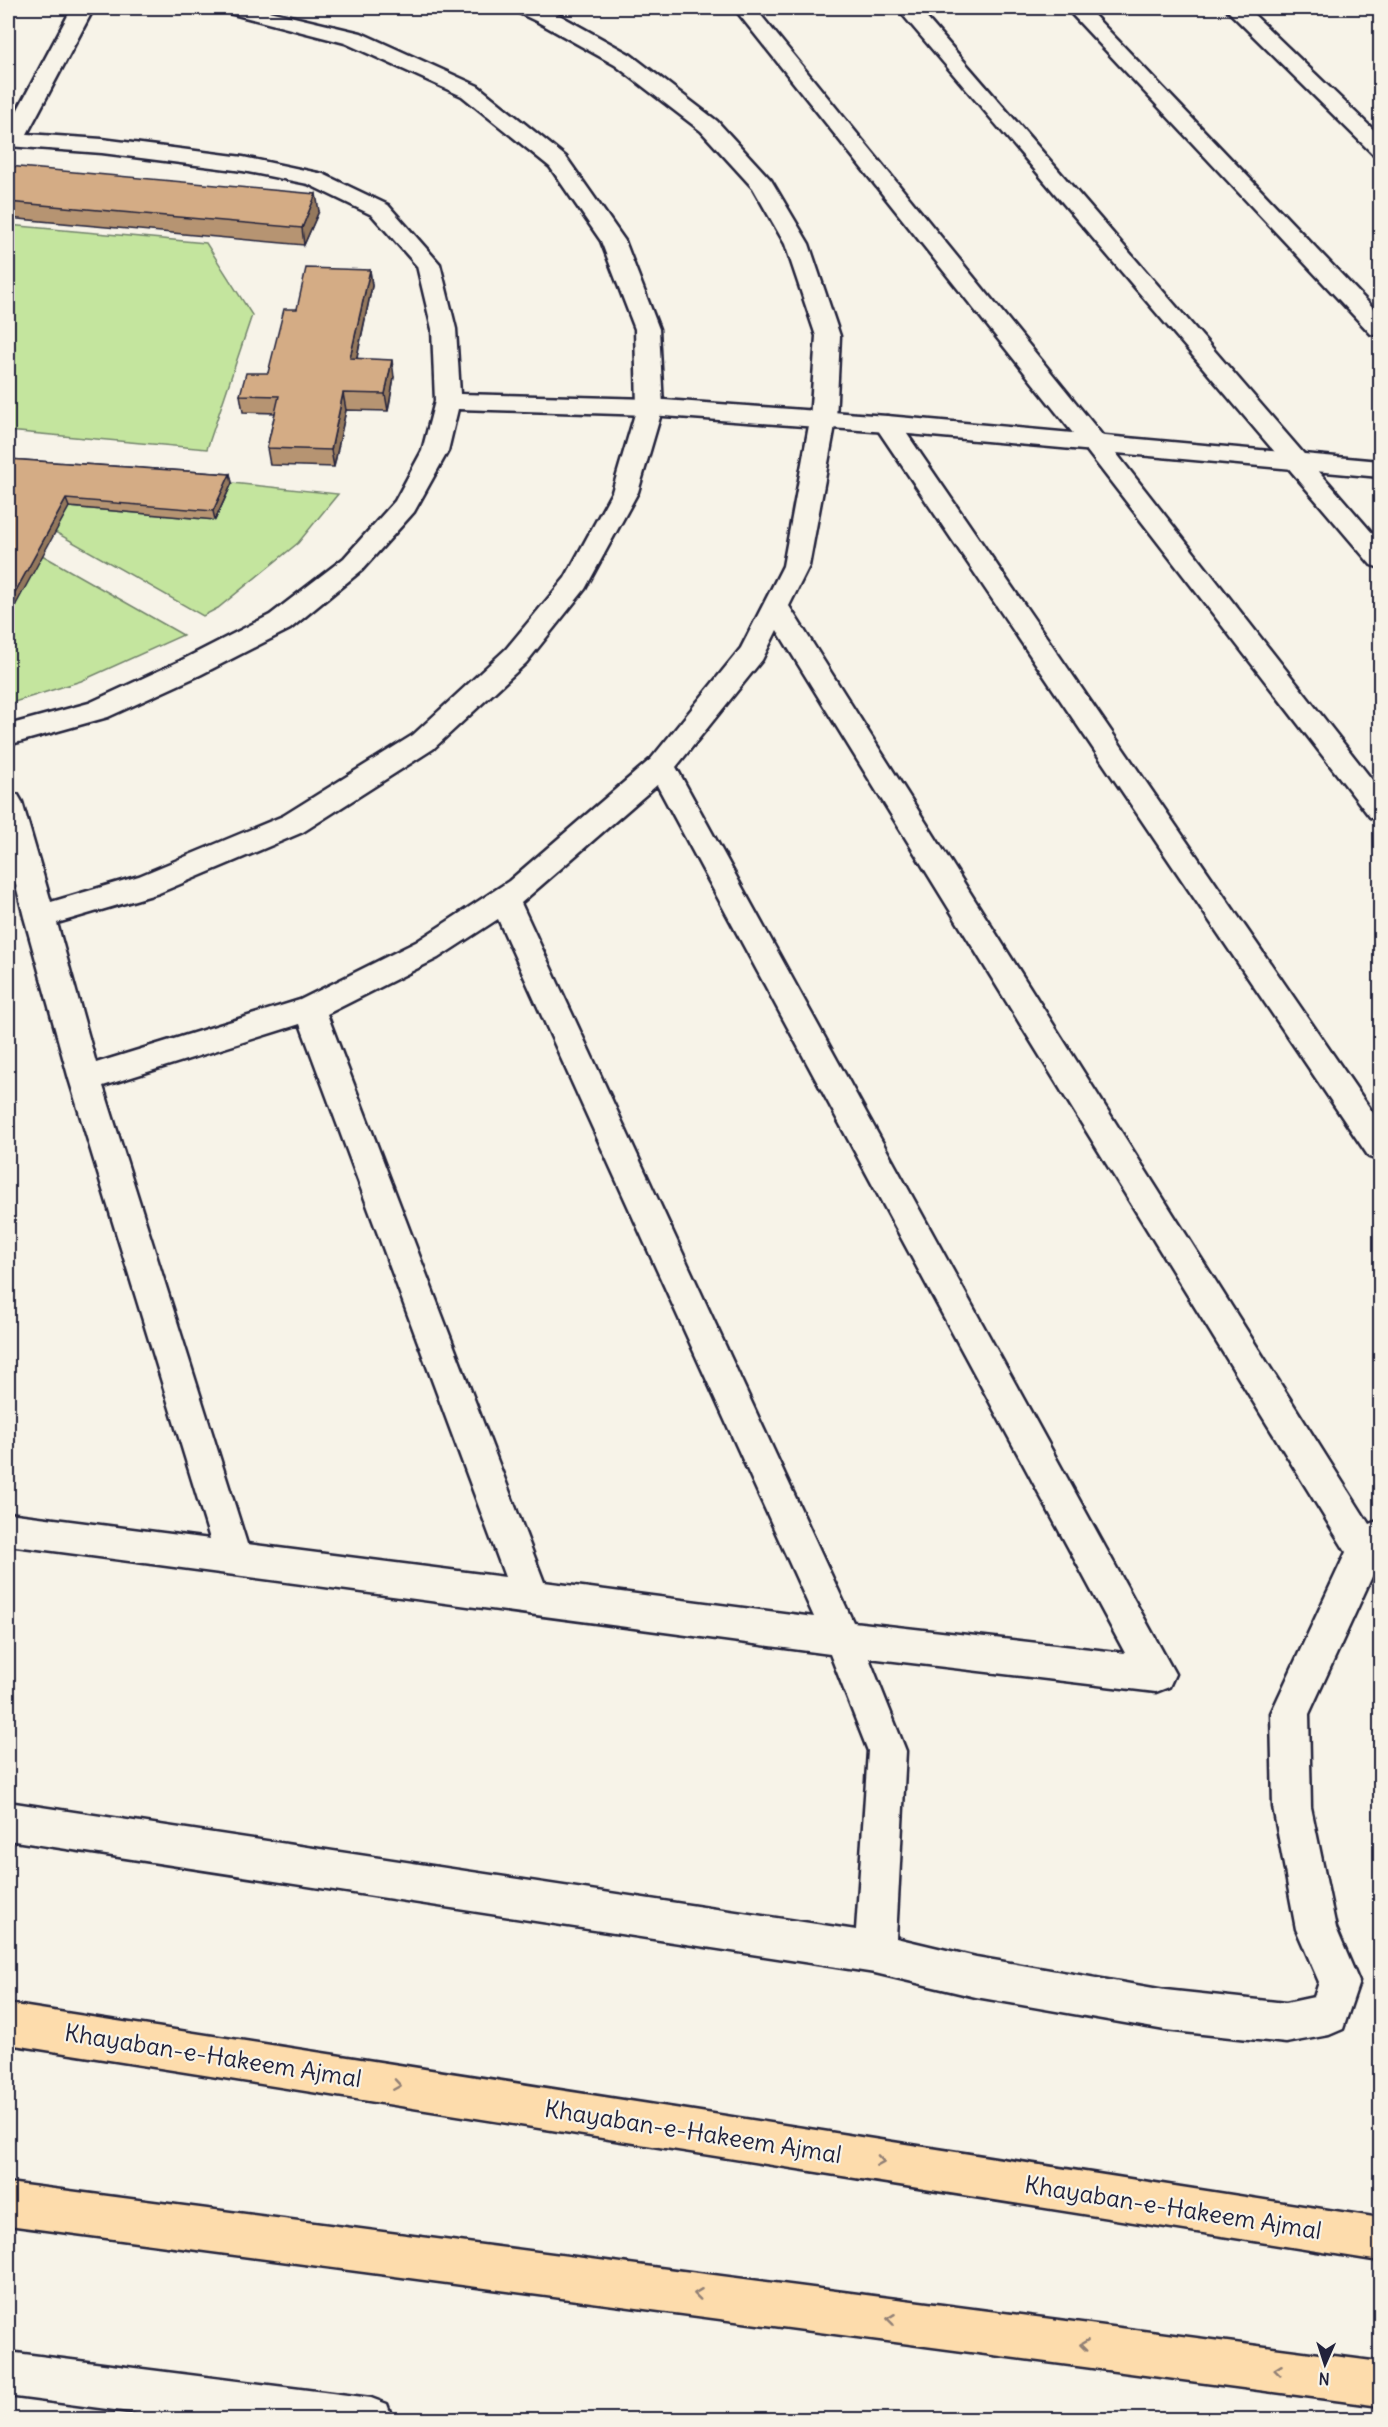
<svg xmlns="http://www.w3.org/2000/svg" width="1388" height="2427" viewBox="0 0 1388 2427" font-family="Delius,sans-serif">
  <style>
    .green { fill: #c4e59e; stroke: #73846c; stroke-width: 1.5 }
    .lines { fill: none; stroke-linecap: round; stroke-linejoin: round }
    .minor-casing { stroke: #22223b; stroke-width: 5 }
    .tertiary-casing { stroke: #22223b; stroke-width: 5 }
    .trunk-casing { stroke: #22223b; stroke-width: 5 }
    .minor { fill: #f7f3e8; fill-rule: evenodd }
    .tertiary { fill: #f7f3e8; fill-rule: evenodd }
    .trunk { fill: #fddcac; fill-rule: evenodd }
    .wall { fill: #b69472; stroke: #22223b; stroke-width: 1.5 }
    .shaded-wall { fill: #94785d; stroke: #22223b; stroke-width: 1.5 }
    .building { fill: #d4ac85; stroke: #22223b; stroke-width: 1.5 }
    .oneway { stroke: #907f74 }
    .labels { text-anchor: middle; stroke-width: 4.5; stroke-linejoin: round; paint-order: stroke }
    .near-street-label { font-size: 24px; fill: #22223b; stroke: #f7f3e8 }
  </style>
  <rect width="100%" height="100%" fill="#f7f3e8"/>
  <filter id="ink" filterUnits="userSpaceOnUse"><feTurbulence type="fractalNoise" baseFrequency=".0167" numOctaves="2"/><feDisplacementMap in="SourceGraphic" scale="12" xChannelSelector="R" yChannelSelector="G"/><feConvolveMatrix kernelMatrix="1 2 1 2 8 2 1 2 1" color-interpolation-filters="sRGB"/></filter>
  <g filter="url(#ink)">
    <path class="green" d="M8,225L206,243L252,315L207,449L8,431Z
      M232,483L338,494L298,543L218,608L203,616L55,532L69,507L215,520Z
      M42,555L183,635L81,681L8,704V619Z"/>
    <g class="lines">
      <defs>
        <path id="minor" d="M221,8H256L361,33L478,86L566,157L625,241L659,329L663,407L638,492L585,589L526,663L433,749L303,832L159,893L57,923L96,1063L300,1000L416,942L509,881L651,759L741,648L783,566L810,420L816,336L785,244L753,188L701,131L615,65L538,22L517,12L513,8H541L554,12L631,55L717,121L771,180L809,244L840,336L836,420L809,566L789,606L1369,1524L1380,1520V1559L1309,1714L1311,1807L1336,1928L1359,1982L1343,2029L1329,2035L1286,2043L1165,2030L976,1997L875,1973L8,1840V1802L856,1930L868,1751L830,1654L8,1545V1513L210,1539L69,1079L24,917L8,853V792L18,795L22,802L51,902L139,876L283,816L413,735L506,649L565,578L612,492L637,407L635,329L601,241L550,167L462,96L345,43L225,12ZM777,630L1346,1552L1271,1713L1273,1807L1296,1929L1319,1982L1314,1997L1286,2003L1165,1990L976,1957L896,1938L906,1751L869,1658L1156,1692L1169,1687L1175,1674L676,767L762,660ZM657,785L1125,1653L853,1622L521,903ZM498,919L814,1617L544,1582L327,1014L438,958ZM300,1024L505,1577L247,1544L103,1086Z
          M734,8H755L1102,435L1380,790V820L1370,817L1084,447Z
          M897,8H918L1380,542V568L1371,565Z
          M1066,8H1087L1380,315V336L1371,334Z
          M1225,8H1247L1380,136V155L1372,153Z
          M887,416L896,418L1380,1123V1161L1369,1157L878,430L874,424L878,418Z
          M8,2352L371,2398L387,2404L393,2420H191L8,2396Z"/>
        <path id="tertiary" d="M72,8H94L27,134L102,139L243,157L323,174L388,205L440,264L456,329L460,394L650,399L887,416L1380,461V477L887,432L650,415L458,409L448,451L414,512L362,570L290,629L200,675L108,717L8,745V725L89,703L180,661L270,615L344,558L395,501L422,451L435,401L432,329L417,266L372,215L308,184L243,171L102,153L8,146V128Z"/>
        <path id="trunk" d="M8,2004L1380,2218V2261L8,2044Z
          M8,2183L1380,2362V2406L8,2225Z"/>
      </defs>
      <use href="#minor" class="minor-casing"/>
      <use href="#tertiary" class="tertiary-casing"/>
      <use href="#trunk" class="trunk-casing"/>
      <use href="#minor" class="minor"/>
      <use href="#tertiary" class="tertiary"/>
      <use href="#trunk" class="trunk"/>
    </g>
    <path class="wall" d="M8,166L319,211L304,245L8,218Z
      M370,270L372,286L357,358L394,377L388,411L346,410L334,467L270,465L267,448L275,413L243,412L240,395L268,373L297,309Z
      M8,459L230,474L232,483L215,520L69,507Z"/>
    <path class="shaded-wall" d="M316,194L319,211L304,245L302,228Z
      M370,270L372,286L353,375L350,358Z
      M392,360L394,377L388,411L385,394Z
      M343,393L346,410L334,467L331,450Z
      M230,474L232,483L215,520L213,511Z
      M66,499L69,507L8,619V605Z"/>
    <path class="building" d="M8,166L316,194L302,228L8,202Z
      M306,268L370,270L350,358L392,360L385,394L343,393L331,450L267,448L279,396L240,395L246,373H268L284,309H297Z
      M8,459L230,474L213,511L66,499L8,605Z"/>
    <defs><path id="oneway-chevron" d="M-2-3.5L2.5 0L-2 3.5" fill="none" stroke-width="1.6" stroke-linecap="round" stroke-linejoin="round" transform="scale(1.5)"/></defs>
    <g class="oneway">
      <use href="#oneway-chevron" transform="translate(397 2085) rotate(9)"/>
      <use href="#oneway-chevron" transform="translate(880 2161) rotate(9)"/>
      <use href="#oneway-chevron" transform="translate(698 2294) rotate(-173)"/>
      <use href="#oneway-chevron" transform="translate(891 2319) rotate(-173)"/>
      <use href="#oneway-chevron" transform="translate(1084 2345) rotate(-173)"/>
      <use href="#oneway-chevron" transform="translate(1278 2370) rotate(-173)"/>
    </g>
  </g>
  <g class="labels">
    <g class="near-street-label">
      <text transform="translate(213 2056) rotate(9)" y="8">Khayaban-e-Hakeem Ajmal</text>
      <text transform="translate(693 2132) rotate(9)" y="8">Khayaban-e-Hakeem Ajmal</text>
      <text transform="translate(1173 2208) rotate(9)" y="8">Khayaban-e-Hakeem Ajmal</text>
    </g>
  </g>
  <rect width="1388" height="2427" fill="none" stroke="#f7f3e8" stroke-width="30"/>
  <rect x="15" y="15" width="1358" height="2397" fill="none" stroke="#22223b" stroke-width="2" filter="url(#ink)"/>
  <g transform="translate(1325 2364) rotate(183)" stroke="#f7f3e8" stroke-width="4.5" paint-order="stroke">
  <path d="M0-4.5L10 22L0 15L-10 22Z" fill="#22223b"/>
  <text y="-9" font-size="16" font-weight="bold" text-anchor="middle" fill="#22223b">N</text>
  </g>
</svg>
